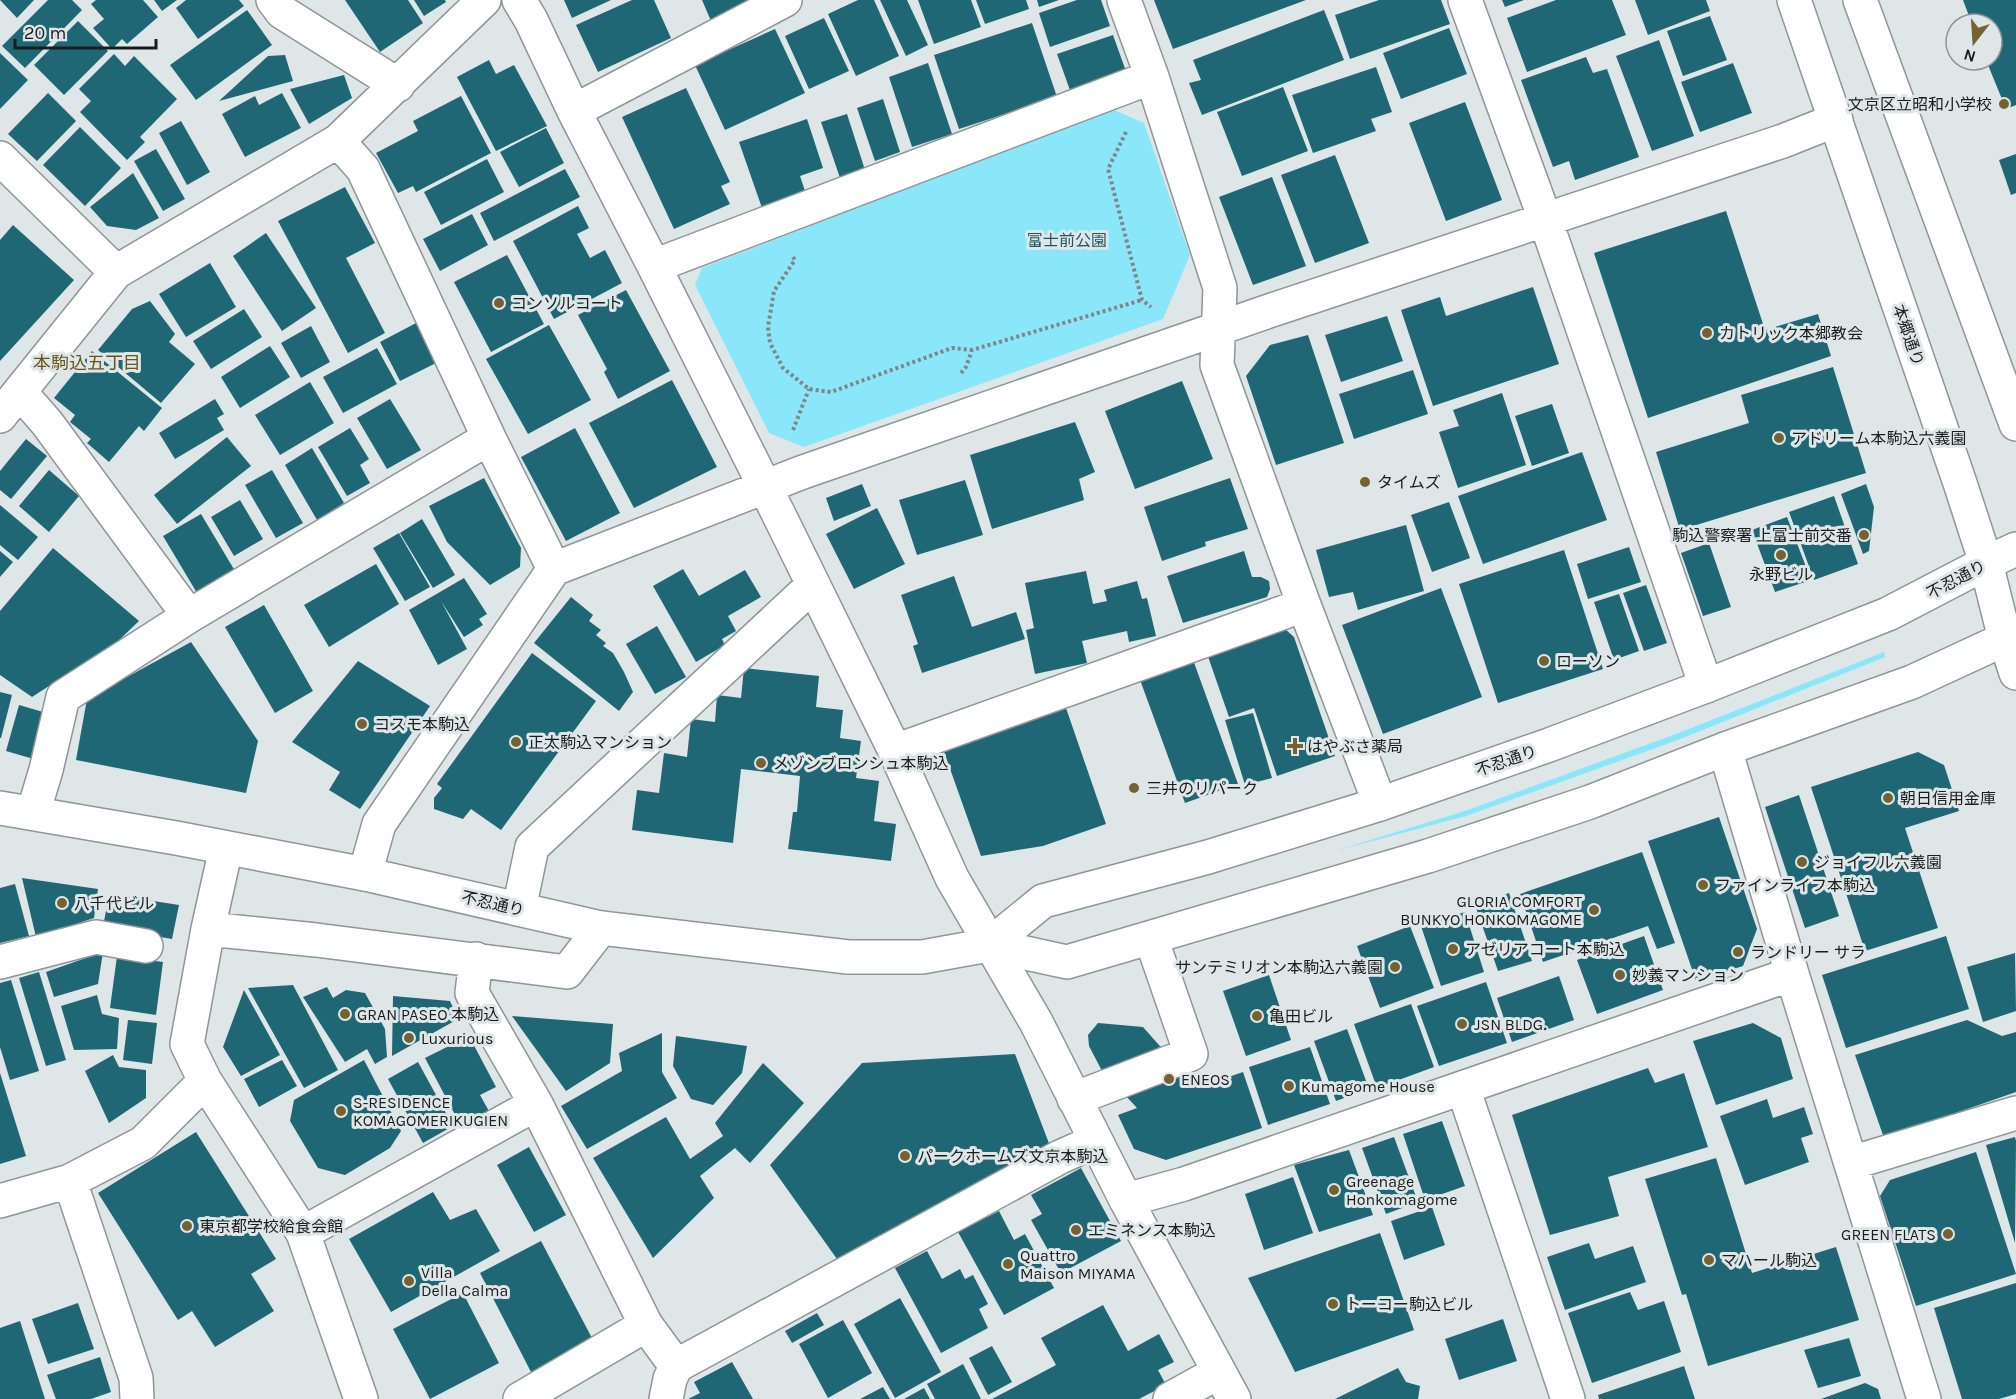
<svg xmlns="http://www.w3.org/2000/svg" width="2016" height="1399" viewBox="0 0 2016 1399" font-family="Karla,'Noto Sans JP',sans-serif">
  <style>
    .green { fill: #8ae7f9 }
    .building { fill: #1f6774 }
    .lines { fill: none; stroke-linecap: round; stroke-linejoin: round }
    .minor-casing { stroke: #8e9697; stroke-width: 36 }
    .major-casing { stroke: #8e9697; stroke-width: 36 }
    .path { stroke: #808587; stroke-width: 4; stroke-dasharray: 3 3; stroke-linecap: butt }
    .minor { stroke: #fff; stroke-width: 33 }
    .major { stroke: #fff; stroke-width: 33 }
    .poi-dot { fill: #756230; stroke: #dee6e8; stroke-width: 2 }
    .labels { text-anchor: middle; stroke-width: 6; stroke-linejoin: round; paint-order: stroke }
    .poi-label { font-size: 16px; fill: #1a1c1d; stroke: #dee6e8; text-anchor: start }
    .park-label { font-size: 16px; fill: #1f5762; stroke: #dee6e8 }
    .street-label { font-size: 16px; fill: #1a1c1d; stroke: #dee6e8 }
    .neighbourhood-label { font-size: 18px; fill: #6a541a; stroke: #dee6e8 }
  </style>
  <rect width="100%" height="100%" fill="#dee6e8"/>
  <path class="green" d="M1112,109L1144,123L1190,255L1163,319L804,447L769,433L695,285L702,268Z
    M1884,652L1885,657L1678,740L1466,816L1335,851L1465,811L1676,734Z"/>
  <path class="building" d="M0,0H34L17,18Z
    M48,0H72L82,10L25,68L2,46Z
    M96,0H143L158,17L127,44L122,39L112,49L93,28L104,19L91,4Z
    M154,0H177L162,11Z
    M186,0H239L244,6L198,39L176,8Z
    M345,0H408L423,23L380,52Z
    M414,0H445L446,2L424,16Z
    M564,0H611L572,18Z
    M632,0H654L671,38L598,72L576,25Z
    M702,0H758L711,21Z
    M858,0H874L899,56L856,76L828,14Z
    M880,0H907L928,45L906,56Z
    M918,0H971L981,27L934,44Z
    M976,0H1026L1029,9L985,24Z
    M1037,0H1059L1039,7Z
    M1077,0H1101L1110,26L1050,47L1039,13Z
    M1154,0H1306L1173,49Z
    M1379,0H1441L1450,24L1350,59L1335,15Z
    M1502,0H1524L1505,7Z
    M1556,0H1612L1626,35L1527,72L1507,18Z
    M1635,0H1706L1710,11L1648,35Z
    M1963,0H2016V105L2006,109L1986,60H1992V24H1972Z
    M247,10L272,45L196,100L170,65Z
    M1324,10L1344,60L1202,115L1189,83L1201,80L1193,60Z
    M1710,16L1727,60L1683,76L1667,31Z
    M824,18L849,71L809,89L785,36Z
    M78,21L108,51L64,95L34,65Z
    M1032,23L1057,97L959,129L934,55Z
    M1449,28L1467,74L1401,99L1383,53Z
    M775,29L805,93L725,130L695,65Z
    M1113,35L1127,74L1071,93L1057,54Z
    M1659,40L1694,136L1652,151L1616,56Z
    M0,53L28,80L0,109Z
    M114,54L125,66L134,56L177,99L140,137L145,142L127,160L80,112L91,101L79,89Z
    M285,55L293,81L219,101L268,56Z
    M1586,57L1593,73L1607,69L1639,157L1575,180L1569,161L1553,167L1521,80Z
    M489,60L496,74L514,65L547,126L496,151L457,77Z
    M928,63L952,134L912,147L889,77Z
    M1733,63L1752,113L1700,132L1681,82Z
    M1376,67L1392,112L1371,119L1376,131L1313,153L1292,95Z
    M344,75L352,98L309,124L290,89Z
    M1283,87L1308,151L1242,176L1217,112Z
    M686,88L730,182L721,186L730,204L674,229L622,117Z
    M48,93L76,121L37,161L8,134Z
    M282,93L301,128L245,157L222,114L255,96L259,105Z
    M461,96L491,153L416,192L413,186L398,193L376,153L418,131L413,121Z
    M883,99L900,152L875,161L857,108Z
    M1465,102L1502,200L1446,221L1409,123Z
    M847,114L865,170L840,178L821,122Z
    M807,119L823,168L800,176L806,194L762,208L739,142Z
    M181,121L210,172L187,185L159,133Z
    M80,127L121,168L85,206L43,165Z
    M546,128L564,163L519,187L500,152Z
    M156,149L185,199L163,211L134,161Z
    M2016,154V193L2011,195L1999,160Z
    M1335,155L1369,243L1315,263L1281,175Z
    M487,159L504,192L441,225L424,192Z
    M565,169L580,197L494,241L480,213Z
    M133,173L159,218L136,230L107,226L90,207Z
    M1272,177L1306,266L1253,285L1219,197Z
    M345,187L375,243L346,258L385,333L348,353L278,221Z
    M578,206L589,228L577,234L590,258L605,250L622,283L554,319L513,241Z
    M1726,211L1765,330L1818,314L1831,356L1648,418L1594,253Z
    M472,214L488,245L440,271L423,239Z
    M13,225L74,280L0,361V240Z
    M266,233L316,308L282,331L233,256Z
    M507,255L544,324L491,352L454,282Z
    M210,263L236,307L186,337L159,294Z
    M1533,287L1559,364L1433,406L1401,310L1440,297L1446,316Z
    M626,290L670,371L618,399L604,372L607,369L578,315Z
    M150,301L175,334L169,342L195,364L161,403L98,350L132,309Z
    M244,309L262,337L211,369L193,341Z
    M1387,316L1403,361L1341,382L1325,335Z
    M418,322L438,362L400,381L380,342Z
    M549,325L591,400L528,434L486,359Z
    M311,326L330,362L301,378L281,343Z
    M1308,335L1344,443L1276,465L1246,376L1270,345Z
    M270,346L290,377L240,408L221,377Z
    M377,348L397,384L343,413L323,377Z
    M92,351L162,408L144,431L139,426L109,462L87,443L91,439L70,422L75,415L54,398Z
    M1833,367L1866,473L1680,530L1656,452L1749,423L1741,395Z
    M1413,370L1428,414L1354,439L1339,394Z
    M672,380L717,467L634,508L589,423Z
    M1182,381L1213,459L1135,489L1105,411Z
    M310,382L334,423L280,455L255,415Z
    M1502,393L1526,465L1458,488L1439,432L1459,426L1453,410Z
    M215,399L224,414L217,418L224,430L175,459L159,433Z
    M390,399L421,450L387,469L357,418Z
    M1552,404L1569,453L1532,466L1515,416Z
    M1075,422L1095,472L1079,479L1084,500L992,529L970,455Z
    M350,428L369,459L360,465L370,483L347,496L318,447Z
    M575,428L620,513L566,541L521,457Z
    M227,437L251,466L177,524L154,495Z
    M26,439L47,456L11,499L0,490V471Z
    M312,448L344,503L317,520L285,465Z
    M1582,452L1607,520L1483,564L1458,496Z
    M49,470L79,496L49,532L19,506Z
    M272,470L303,523L276,538L245,485Z
    M484,478L521,548L520,567L490,585L447,542L429,506Z
    M1230,478L1248,529L1205,542L1206,546L1162,561L1144,507Z
    M965,480L983,535L917,555L899,500Z
    M862,484L871,506L834,521L826,498Z
    M1866,484L1874,507L1869,551L1863,554L1841,494Z
    M1834,496L1858,564L1814,580L1789,512Z
    M240,500L263,539L234,556L211,517Z
    M1449,502L1470,558L1432,572L1411,515Z
    M0,505L38,537L18,560L0,545Z
    M877,508L905,564L854,589L826,534Z
    M201,514L235,571L197,593L163,536Z
    M1787,517L1811,580L1775,592L1752,530Z
    M422,519L455,575L433,588L400,533Z
    M1406,525L1424,591L1358,610L1353,592L1329,597L1316,550Z
    M399,533L430,587L405,601L373,548Z
    M1709,543L1731,607L1703,616L1681,553Z
    M1629,547L1641,582L1588,599L1577,564Z
    M53,548L139,621L117,642L32,697L0,675V611Z
    M1564,550L1603,669L1498,703L1459,584Z
    M0,551L13,562L0,577Z
    M1244,551L1252,577H1261L1269,581L1270,589L1267,597L1183,623L1167,576Z
    M376,564L399,604L329,647L304,605Z
    M683,569L699,596L745,570L761,597L728,616L736,631L722,639L725,645L696,662L653,586Z
    M1086,571L1093,604L1107,601L1104,590L1137,581L1142,599L1147,598L1156,636L1129,642L1127,631L1082,641L1087,663L1035,674L1026,630L1034,628L1025,583Z
    M954,576L972,627L1016,612L1025,639L922,673L913,646L918,644L901,595Z
    M464,578L487,614L479,619L483,625L464,637L441,601L467,649L438,665L409,610Z
    M1646,585L1667,643L1644,651L1623,593Z
    M1441,588L1482,697L1383,734L1342,625Z
    M1619,594L1639,651L1614,660L1594,602Z
    M571,597L593,615L589,621L601,630L596,635L606,643L603,646L613,653L624,672L633,692L619,711L534,643Z
    M264,605L313,691L275,713L225,627Z
    M1275,620L1294,637L1335,756L1277,776L1254,708L1229,717L1204,645Z
    M657,626L686,677L655,694L626,644Z
    M191,642L258,741L246,793L76,760L87,699Z
    M532,653L596,701L501,830L471,809L463,819L434,809V798L442,788L437,784Z
    M1192,657L1238,784L1185,803L1139,677Z
    M358,661L430,706L360,809L329,790L340,772L292,742Z
    M744,668L819,676L816,707L843,710L840,738L861,741L856,778L879,781L874,821L896,824L891,861L788,849L793,812H797L800,776L741,769L733,843L632,830L637,790L659,793L664,753L687,757L691,719L715,722L717,695L741,698Z
    M0,692L12,695L1,738H0Z
    M19,705L50,714L37,760L6,751Z
    M1066,708L1106,824L1043,846L981,856L943,749Z
    M1253,713L1272,778L1245,785L1225,720Z
    M1918,752L1944,765L1959,811L1905,828L1938,928L1865,951L1811,787Z
    M1799,795L1839,916L1805,928L1765,807Z
    M1719,817L1757,929L1743,966L1696,981L1648,841Z
    M1642,852L1675,943L1657,949L1648,926L1543,962L1520,894Z
    M22,878L98,889L94,918L36,937Z
    M15,884L29,936L0,943V888Z
    M1509,893L1532,961L1498,971L1475,905Z
    M109,894L179,905L172,939L103,927Z
    M1465,912L1484,972L1441,986L1421,926Z
    M1410,926L1434,988L1380,1008L1357,946Z
    M1644,936L1663,990L1597,1014L1577,960Z
    M1946,936L1969,1009L1846,1048L1822,975Z
    M103,952L98,984L54,997L46,972Z
    M2015,953L2016,1011L1983,1022L1967,967Z
    M117,956L163,962L156,1015L110,1008Z
    M39,972L66,1060L46,1066L19,978Z
    M1269,975L1291,1040L1246,1056L1223,991Z
    M1559,976L1574,1020L1512,1042L1497,998Z
    M11,980L39,1071L10,1080L0,1047V983Z
    M1486,982L1507,1043L1439,1066L1417,1006Z
    M293,985L338,1070L304,1088L248,988Z
    M327,987L333,998L346,990L365,993L385,1029L387,1057L375,1064L367,1049L345,1062L303,997Z
    M244,990L280,1055L241,1076L223,1047Z
    M97,995L102,1014L119,1018L117,1049L74,1050L61,1006Z
    M393,996L450,1001L458,1019L392,1056Z
    M1411,1004L1434,1067L1377,1088L1354,1024Z
    M512,1016L613,1024L610,1063L566,1091Z
    M128,1020L157,1023L152,1064L123,1060Z
    M1967,1020L2002,1036L2016,1032V1092L1884,1138L1855,1055Z
    M1098,1023L1143,1027L1197,1088L1243,1072L1262,1128L1166,1160L1134,1149L1118,1115L1137,1108L1101,1069L1089,1046L1088,1035Z
    M1753,1023L1781,1038L1793,1079L1716,1105L1693,1041Z
    M1347,1029L1369,1089L1336,1101L1314,1041Z
    M662,1033V1072L677,1098L587,1149L561,1106L622,1071L619,1053Z
    M469,1036L496,1087L480,1095L490,1113L462,1128L425,1058Z
    M676,1036L747,1046L742,1073L713,1105L691,1099L673,1066Z
    M1310,1047L1330,1104L1268,1125L1249,1067Z
    M1015,1054L1050,1146L837,1259L770,1165L862,1063Z
    M113,1055L119,1067L146,1070V1098L109,1123L85,1071Z
    M282,1060L297,1086L259,1107L244,1079Z
    M364,1060L401,1131L390,1148L345,1175L318,1168L290,1121L294,1100Z
    M418,1062L453,1126L423,1143L388,1079Z
    M763,1063L804,1103L750,1163L735,1148L700,1176L714,1198L653,1258L593,1158L666,1117L690,1159L723,1136L715,1123Z
    M1648,1068L1655,1083L1684,1073L1708,1147L1608,1177L1619,1216L1550,1235L1512,1115Z
    M0,1073L26,1156L0,1164Z
    M1767,1099L1773,1118L1804,1107L1813,1134L1801,1138L1809,1162L1745,1185L1720,1116Z
    M1442,1121L1465,1186L1425,1200L1403,1134Z
    M196,1132L276,1259L251,1274L274,1311L215,1347L192,1311L178,1320L98,1193Z
    M1394,1137L1418,1202L1386,1214L1362,1148Z
    M2015,1137L2016,1141L2015,1243L1986,1145Z
    M529,1147L566,1215L534,1232L497,1165Z
    M1349,1150L1373,1215L1319,1232L1294,1165Z
    M1976,1152L2016,1274L1916,1306L1880,1196L1890,1180Z
    M1716,1158L1752,1273L1836,1247L1859,1320L1708,1366L1686,1294L1682,1295L1645,1179Z
    M1081,1168L1121,1241L1061,1273L1031,1220L1042,1214L1031,1195Z
    M1293,1177L1313,1233L1264,1250L1245,1194Z
    M433,1192L450,1220L476,1209L500,1251L391,1312L349,1239Z
    M1432,1207L1445,1245L1404,1260L1391,1221Z
    M999,1211L1014,1240L1025,1234L1054,1288L1004,1315L958,1232Z
    M1380,1233L1414,1330L1295,1372L1248,1278Z
    M541,1241L593,1340L531,1372L480,1273Z
    M1589,1243L1595,1259L1633,1246L1646,1282L1565,1310L1547,1257Z
    M927,1251L942,1279L960,1269L965,1279L973,1275L988,1304L979,1309L988,1328L941,1353L895,1268Z
    M2016,1283V1394L1999,1399H1962L1934,1308Z
    M1630,1292L1638,1310L1664,1301L1681,1352L1592,1383L1568,1313Z
    M463,1293L499,1363L430,1399L393,1329Z
    M900,1298L941,1372L895,1398L854,1324Z
    M78,1303L94,1349L48,1364L32,1319Z
    M1103,1305L1128,1351L1159,1334L1174,1362L1158,1370L1166,1385L1139,1399H992L1056,1365L1041,1338Z
    M817,1313L824,1325L792,1343L785,1331Z
    M1503,1319L1517,1361L1459,1380L1445,1339Z
    M843,1320L872,1373L828,1398L799,1344Z
    M20,1321L45,1399H0V1328Z
    M1849,1338L1861,1376L1818,1388L1804,1350Z
    M992,1346L1012,1382L988,1395L969,1358Z
    M100,1357L111,1392L91,1399H56L47,1375Z
    M732,1362L753,1399H688L700,1393L694,1382Z
    M963,1364L981,1399H935L927,1384Z
    M1684,1366L1695,1399H1599L1598,1395Z
    M1398,1368L1406,1382L1420,1386L1418,1399H1335Z
    M1865,1383L1878,1389L1881,1399H1821Z
    M883,1387L890,1399H860Z
    M924,1388L930,1399H904Z"/>
  <g class="lines">
    <defs>
      <path id="minor" d="M273,0L282,12L398,85
        M519,0L531,20L574,111L654,266L780,517L895,751L952,878L1036,1022L1126,1200L1234,1399
        M1124,0L1152,77L1220,288L1217,365L1304,605L1380,804
        M1465,0L1545,219L1706,686
        M574,111L785,0
        M338,141L363,169L489,438L554,569
        M0,158L116,272
        M654,266L1152,77
        M20,392L47,423L189,616
        M0,416L116,272L338,141L484,0
        M1725,749L1792,974L1924,1399
        M895,751L1304,605
        M33,813L46,770L63,697L189,616L489,438
        M226,848L208,929L187,1044L205,1081L303,1233L361,1399
        M365,874L379,824L554,569L803,472L1269,311L1783,141L1836,120
        M519,909L532,847L813,585
        M208,929L316,940L567,972L601,928
        M476,959L472,993L536,1104L646,1325L676,1366L670,1379L666,1399
        M0,962L96,937L146,946
        M1463,1088L1568,1399
        M1074,1099L1191,1054L1151,938
        M1851,1163L2016,1113
        M70,1181L136,1378L137,1399
        M1126,1200L1184,1184L1792,974
        M0,1201L70,1181L143,1143L205,1081
        M303,1233L536,1104
        M676,1366L1060,1157L1096,1141
        M520,1399L646,1325
        M1170,1399L1219,1372"/>
      <path id="major" d="M1794,0L1960,483L1986,563L2005,639L2016,673
        M1860,0L2016,424
        M0,808L176,838L365,874L601,928L848,957H922L989,945L1067,962L1428,856L1590,802L1725,749L1912,682L2005,639L2016,631
        M989,945L1043,901L1208,857L1380,804L1549,745L1706,686L1888,614L1986,563L2016,549"/>
    </defs>
    <use href="#minor" class="minor-casing"/>
    <use href="#major" class="major-casing"/>
    <path class="path" d="M1126,132L1108,169L1142,300L1151,307
      M793,257L795,260L774,291L768,327L770,343L783,368L809,389L831,392L952,348L972,350
      M961,373L966,367L972,350L1142,300
      M793,430L809,389"/>
    <use href="#minor" class="minor"/>
    <use href="#major" class="major"/>
  </g>
  <g class="poi-dot">
    <circle cx="2004" cy="104" r="6"/>
    <circle cx="499" cy="303" r="6"/>
    <circle cx="1707" cy="333" r="6"/>
    <circle cx="1779" cy="438" r="6"/>
    <circle cx="1365" cy="482" r="6"/>
    <circle cx="1864" cy="535" r="6"/>
    <circle cx="1781" cy="555" r="6"/>
    <circle cx="1544" cy="661" r="6"/>
    <circle cx="362" cy="724" r="6"/>
    <circle cx="516" cy="742" r="6"/>
    <path d="M1292 737h6v6h6v6h-6v6h-6v-6h-6v-6h6z"/>
    <circle cx="761" cy="763" r="6"/>
    <circle cx="1134" cy="788" r="6"/>
    <circle cx="1888" cy="798" r="6"/>
    <circle cx="1802" cy="862" r="6"/>
    <circle cx="1703" cy="885" r="6"/>
    <circle cx="62" cy="903" r="6"/>
    <circle cx="1594" cy="910" r="6"/>
    <circle cx="1453" cy="949" r="6"/>
    <circle cx="1738" cy="952" r="6"/>
    <circle cx="1395" cy="967" r="6"/>
    <circle cx="1620" cy="975" r="6"/>
    <circle cx="345" cy="1014" r="6"/>
    <circle cx="1257" cy="1016" r="6"/>
    <circle cx="1462" cy="1024" r="6"/>
    <circle cx="409" cy="1038" r="6"/>
    <circle cx="1169" cy="1079" r="6"/>
    <circle cx="1289" cy="1086" r="6"/>
    <circle cx="341" cy="1111" r="6"/>
    <circle cx="905" cy="1156" r="6"/>
    <circle cx="1334" cy="1190" r="6"/>
    <circle cx="187" cy="1226" r="6"/>
    <circle cx="1076" cy="1230" r="6"/>
    <circle cx="1948" cy="1234" r="6"/>
    <circle cx="1709" cy="1260" r="6"/>
    <circle cx="1008" cy="1264" r="6"/>
    <circle cx="409" cy="1281" r="6"/>
    <circle cx="1333" cy="1304" r="6"/>
  </g>
  <g class="labels">
    <g class="poi-label">
      <text x="1992" y="110" text-anchor="end">文京区立昭和小学校</text>
      <text x="511" y="309">コンソルコート</text>
      <text x="1719" y="339">カトリック本郷教会</text>
      <text x="1791" y="444">アドリーム本駒込六義園</text>
      <text x="1377" y="488">タイムズ</text>
      <text x="1852" y="541" text-anchor="end">駒込警察署 上富士前交番</text>
      <text x="1781" y="580" text-anchor="middle">永野ビル</text>
      <text x="1556" y="667">ローソン</text>
      <text x="374" y="730">コスモ本駒込</text>
      <text x="528" y="748">正太駒込マンション</text>
      <text x="1307" y="752">はやぶさ薬局</text>
      <text x="773" y="769">メゾンブロンシュ本駒込</text>
      <text x="1146" y="794">三井のリパーク</text>
      <text x="1900" y="804">朝日信用金庫</text>
      <text x="1814" y="868">ジョイフル六義園</text>
      <text x="1715" y="891">ファインライフ本駒込</text>
      <text x="1582" y="907" text-anchor="end">GLORIA COMFORT<tspan x="1582" dy="18">BUNKYO HONKOMAGOME</tspan></text>
      <text x="74" y="909">八千代ビル</text>
      <text x="1465" y="955">アゼリアコート本駒込</text>
      <text x="1750" y="958">ランドリー サラ</text>
      <text x="1383" y="973" text-anchor="end">サンテミリオン本駒込六義園</text>
      <text x="1632" y="981">妙義マンション</text>
      <text x="357" y="1020">GRAN PASEO 本駒込</text>
      <text x="1269" y="1022">亀田ビル</text>
      <text x="1474" y="1030">JSN BLDG.</text>
      <text x="421" y="1044">Luxurious</text>
      <text x="1181" y="1085">ENEOS</text>
      <text x="1301" y="1092">Kumagome House</text>
      <text x="353" y="1108">S-RESIDENCE<tspan x="353" dy="18">KOMAGOMERIKUGIEN</tspan></text>
      <text x="917" y="1162">パークホームズ文京本駒込</text>
      <text x="1346" y="1187">Greenage<tspan x="1346" dy="18">Honkomagome</tspan></text>
      <text x="199" y="1232">東京都学校給食会館</text>
      <text x="1088" y="1236">エミネンス本駒込</text>
      <text x="1936" y="1240" text-anchor="end">GREEN FLATS</text>
      <text x="1020" y="1261">Quattro<tspan x="1020" dy="18">Maison MIYAMA</tspan></text>
      <text x="1721" y="1266">マハール駒込</text>
      <text x="421" y="1278">Villa<tspan x="421" dy="18">Della Calma</tspan></text>
      <text x="1345" y="1310">トーコー駒込ビル</text>
    </g>
    <g class="park-label">
      <text x="1067" y="246">富士前公園</text>
    </g>
    <g class="street-label">
      <text transform="translate(1909 335) rotate(71)" y="6">本郷通り</text>
      <text transform="translate(1956 579) rotate(-28)" y="6">不忍通り</text>
      <text transform="translate(1506 760) rotate(-19)" y="6">不忍通り</text>
      <text transform="translate(493 903) rotate(13)" y="6">不忍通り</text>
    </g>
    <g class="neighbourhood-label">
      <text x="87" y="369">本駒込五丁目</text>
    </g>
  </g>
  <g transform="translate(1974 42) rotate(197)"><circle r="28" fill="#dee6e8" stroke="#909597" stroke-width="1.5"/>
  <path d="M0-4.5L10 22L0 15L-10 22Z" fill="#756230"/>
  <text y="-9" font-size="16" font-weight="bold" text-anchor="middle" fill="#1a1c1d">N</text>
  </g>
  <path d="M15 39v9h141v-9" fill="none" stroke="#1a1c1d" stroke-width="3"/>
  <text x="24" y="39" font-size="18" fill="#1a1c1d" stroke="#dee6e8" stroke-width="4.5" paint-order="stroke">20 m</text>
</svg>
